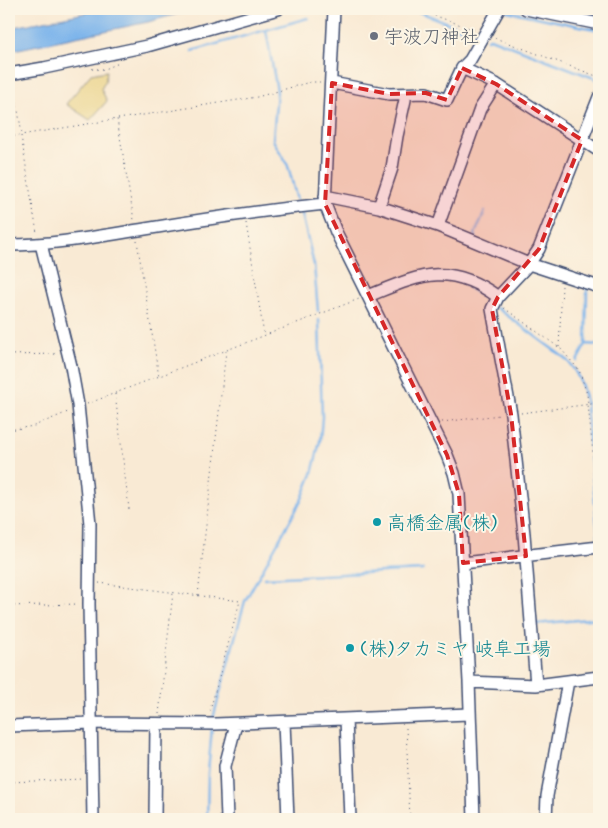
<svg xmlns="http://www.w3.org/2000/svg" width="608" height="828" viewBox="0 0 608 828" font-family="Mynerve,'Klee One',sans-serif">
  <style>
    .sand { fill: #eeda9e; stroke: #84847e }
    .water { fill: #7bb4eb; stroke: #4b72a4 }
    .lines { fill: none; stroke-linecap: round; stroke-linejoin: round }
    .stream { stroke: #7bb4eb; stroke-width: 2.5 }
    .minor-casing { stroke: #3c4b70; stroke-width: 14 }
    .path { stroke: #3c4b70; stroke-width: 1; stroke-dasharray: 1 4; stroke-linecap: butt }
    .minor { stroke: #fff; stroke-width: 11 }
    .marked { fill: #d62828; fill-opacity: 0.2; stroke: #d62828; stroke-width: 4; stroke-dasharray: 10 6; stroke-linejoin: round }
    .worship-dot { fill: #6b7280; stroke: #fcf5e5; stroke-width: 2 }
    .culture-dot { fill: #0f9aa8; stroke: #fcf5e5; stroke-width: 2 }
    .labels { text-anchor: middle; stroke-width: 4; stroke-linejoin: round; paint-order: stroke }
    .worship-label { font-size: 19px; fill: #5b616d; stroke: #fcf5e5; text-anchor: start }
    .culture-label { font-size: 19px; fill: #0d838f; stroke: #fcf5e5; text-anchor: start }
  </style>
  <rect width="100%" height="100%" fill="#fcf5e5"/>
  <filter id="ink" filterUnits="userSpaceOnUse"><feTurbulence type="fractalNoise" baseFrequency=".02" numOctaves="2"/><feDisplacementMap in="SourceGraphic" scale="10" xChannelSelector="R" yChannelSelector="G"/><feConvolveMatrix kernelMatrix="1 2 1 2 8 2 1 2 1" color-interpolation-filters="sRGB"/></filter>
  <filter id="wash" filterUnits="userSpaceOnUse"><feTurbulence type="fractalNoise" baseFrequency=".0096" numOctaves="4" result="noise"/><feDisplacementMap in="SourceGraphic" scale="20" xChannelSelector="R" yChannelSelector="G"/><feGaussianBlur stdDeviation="1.12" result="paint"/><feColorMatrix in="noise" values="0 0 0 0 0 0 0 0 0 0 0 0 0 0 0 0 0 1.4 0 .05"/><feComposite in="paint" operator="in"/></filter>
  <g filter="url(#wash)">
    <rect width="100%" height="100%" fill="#f9ead4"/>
    <path class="sand" d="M107,71L105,82L101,89L107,101L90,120L66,104L91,74Z"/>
    <path class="water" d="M105,9H196L148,22L9,51V28Z"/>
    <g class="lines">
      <path class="stream" d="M412,9L478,35
        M557,9L595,16
        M507,11L599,30
        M266,30L277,91L273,140L288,166L297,200
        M487,39L490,38L599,80
        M192,51L308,18
        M301,210L314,265L318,311
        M476,237L475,234L485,211
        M465,285L491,303
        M497,308L566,359C578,373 583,385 586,404
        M586,344L599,345
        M577,361L586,344L587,288
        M586,407L599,544
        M598,471L599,470
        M264,578L423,570
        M535,624L599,618
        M212,722L245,601L301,501L312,474L320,441L322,417L319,320
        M207,819L208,773L212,727"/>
    </g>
  </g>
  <g filter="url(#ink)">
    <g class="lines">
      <defs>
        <path id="minor" d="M334,9L325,204L336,232L447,455L454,473L459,494L469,682L474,819
          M499,9L470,60L462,68L496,84L599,151
          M526,9L599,24
          M9,74L44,68L147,46L278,9
          M332,83L389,94L426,93L447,100L462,68
          M325,196L379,207L438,226L529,264L599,287
          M379,207L392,168L397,136L405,100V94
          M438,226L480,109L496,84
          M41,244L71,366L78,405L90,524L89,604L93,819
          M9,245C54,245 100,236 145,229C205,219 265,210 325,204
          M368,296C418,276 448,260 498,297
          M463,563L599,547
          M469,682L536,685L599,677
          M536,685L524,534L511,414L492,309L498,297L529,264L539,249L599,97
          M346,719L350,819
          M284,722L288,819
          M9,726L92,723L215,724L469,714
          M155,819L156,724
          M227,819L225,766L236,724
          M546,819L547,796L568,681"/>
      </defs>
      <use href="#minor" class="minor-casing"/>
      <path class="path" d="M416,9L475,30
        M495,38L599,77
        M92,69H105L119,63
        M14,87L22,134
        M118,119L257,97L310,82H320
        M21,136L37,233
        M9,137L117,119L134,220
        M246,223L264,335
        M137,241L159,377
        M504,308L561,349L579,370L587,394L599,514
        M559,347L562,286
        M9,355L57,354
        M115,394L129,509
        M87,404L359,299
        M521,413L599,403
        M442,422L500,415
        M9,430L34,426L68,412
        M99,583L240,601L209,714
        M198,595L226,351
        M9,606L78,604
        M159,714L173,593
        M406,728L410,819
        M9,782L83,779
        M9,812V819"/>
      <use href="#minor" class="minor"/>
    </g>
  </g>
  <path class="marked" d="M462,68L496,84L582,140L539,249L498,297L492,309L511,414L526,556L463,563L459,494L447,455L325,204L332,83L389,94L426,93L447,100Z"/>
  <circle class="worship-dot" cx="374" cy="36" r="5"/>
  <g class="culture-dot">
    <circle cx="377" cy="522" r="5"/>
    <circle cx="350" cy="648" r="5"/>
  </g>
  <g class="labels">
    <g class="worship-label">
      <text x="384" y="43">宇波刀神社</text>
    </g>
    <g class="culture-label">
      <text x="387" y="529">高橋金属(株)</text>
      <text x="360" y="655">(株)タカミヤ 岐阜工場</text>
    </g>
  </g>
  <rect width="608" height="828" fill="none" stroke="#fcf5e5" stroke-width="30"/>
</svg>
